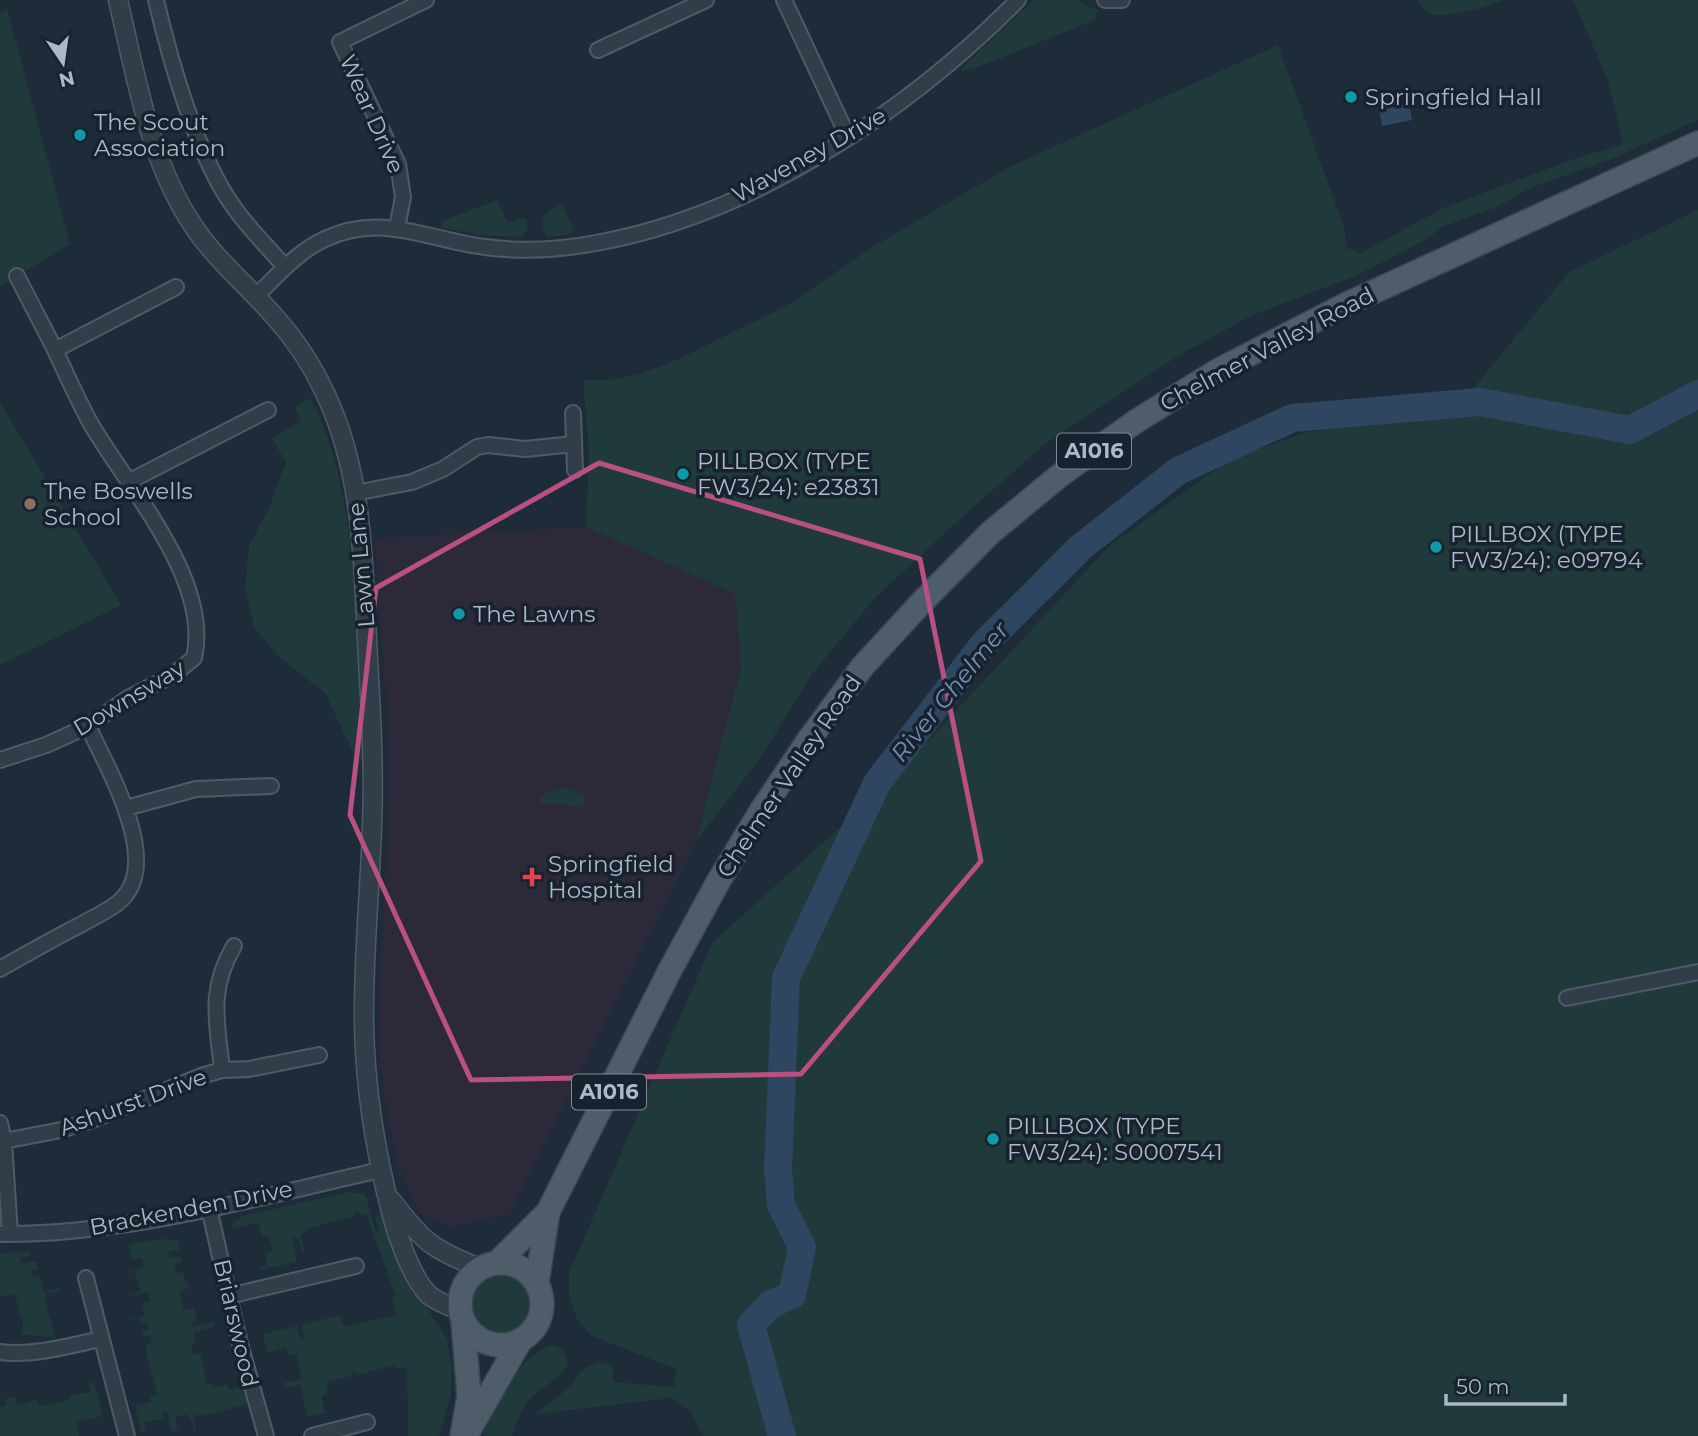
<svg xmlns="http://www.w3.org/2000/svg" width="1698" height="1436" viewBox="0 0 1698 1436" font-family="Montserrat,sans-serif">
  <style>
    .medical { fill: #2c2a3a }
    .green { fill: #20393a }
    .water { fill: #2e4660 }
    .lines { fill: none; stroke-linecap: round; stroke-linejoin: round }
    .river { stroke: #2e4660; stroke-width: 28 }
    .minor-casing { stroke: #4f5a68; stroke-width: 18 }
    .tertiary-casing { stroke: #4f5a68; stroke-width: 21 }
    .primary-casing { stroke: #3b4653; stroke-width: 26 }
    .minor { stroke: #323d4a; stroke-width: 14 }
    .tertiary { stroke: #323d4a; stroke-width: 18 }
    .primary { stroke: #4f5c6a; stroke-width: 23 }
    .marked { fill: none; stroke: #ba5081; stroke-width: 5; stroke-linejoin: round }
    .culture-dot { fill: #0f9aa8; stroke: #18222e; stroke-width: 2.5 }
    .education-dot { fill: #8d6e63; stroke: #18222e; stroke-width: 2.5 }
    .health-dot { fill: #e0444e; stroke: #18222e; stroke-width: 2.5 }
    .labels { text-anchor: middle; stroke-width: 7; stroke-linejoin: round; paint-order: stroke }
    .shield { fill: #18222e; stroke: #808a99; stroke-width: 2 }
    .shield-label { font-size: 21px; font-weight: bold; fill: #acb7c7 }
    .poi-label { font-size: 23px; fill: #acb7c7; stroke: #18222e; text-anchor: start }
    .street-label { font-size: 23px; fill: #acb7c7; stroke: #18222e }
    .water-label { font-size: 24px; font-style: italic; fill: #718fb2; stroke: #18222e }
  </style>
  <rect width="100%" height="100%" fill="#1e2b39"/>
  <path class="medical" d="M586,527L735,594L741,668L699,836L509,1214L452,1227L420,1214L397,1163L386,1107L380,1061L379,1020L390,760L375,538Z"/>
  <path class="green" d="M1033,0H1076L1097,10L1095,20L973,69L960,70Z
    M1417,0H1503C1492,6 1446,18 1435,15C1426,13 1422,7 1417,0Z
    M1573,0H1698V120L1607,161L1532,187L1499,206L1442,227L1427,239L1358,275L1250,316L1178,356L1046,443L962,517L875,598L812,674L759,760L696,841L741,668L735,594L586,527L589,453L583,380H607L640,374L679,359L788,305L877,244L1013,165L1278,45L1344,227L1347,248L1361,253L1443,208L1574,159L1623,144L1608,81Z
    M7,8L70,244L0,286V13Z
    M497,200L508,223L520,218L526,219L528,228L522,237L480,235L441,228L442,221Z
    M562,204L574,230L569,235L547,237C536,221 546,210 562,204Z
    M1698,210V1436H703L691,1412L672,1398L536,1414L573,1384L580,1372L588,1366L599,1362L613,1366V1382L674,1387L676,1369L592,1336L577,1319L569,1295V1273L712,943L888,784L1109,546L1229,460L1307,432L1454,412L1569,272Z
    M310,398C344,461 349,530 356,601C361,654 365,708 367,762L357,761L325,693L279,657L254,627L245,587L249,546L269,508L286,462L272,439L301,421L294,407Z
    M0,402L121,605L0,665Z
    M561,788H567L584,795V805L581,808L564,804L541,803L540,799L546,793Z
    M348,1192L365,1194L376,1232L379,1231L375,1216L381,1214L400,1265L447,1339L452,1366L451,1395L439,1436H408L407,1367L397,1369L395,1365L357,1375L356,1372L351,1373V1376L328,1382L326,1384L328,1394L322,1396L325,1413L307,1417L300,1385L285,1388L284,1383L302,1379L296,1354L288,1355L286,1347L267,1353L263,1334L297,1326L300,1338L304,1337L302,1325L340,1315L343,1326H347L396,1315L392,1298L396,1297L366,1214L361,1215L358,1211H355L354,1216L307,1229V1232L300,1234L305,1253L303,1254L298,1238L292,1239L297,1262L261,1270V1267L266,1266V1253L273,1250L268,1236L262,1237L258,1223L230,1229L234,1222L243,1216Z
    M160,1239L178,1240L181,1249L168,1252L170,1258L181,1256V1262L174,1265L176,1273L183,1272L186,1284H188L189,1288L180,1291L184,1310L194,1308L197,1321L192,1322L193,1327L213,1322L214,1327L194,1332L196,1342L191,1344L193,1354L201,1353L207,1385L213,1384L214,1387L227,1384L229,1390L239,1388L240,1381L248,1404L202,1416L201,1414L193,1416L197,1436L188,1414L176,1417L177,1431L172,1432L167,1412L162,1413L163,1419L144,1422L146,1432L141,1433L135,1406L151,1402L150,1396L157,1394L146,1351V1344L151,1343L150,1336L143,1337L142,1331L149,1329L147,1322L140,1323L139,1319L123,1321L145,1316L142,1303L150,1301L148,1292L121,1298L141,1291L134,1271L115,1274L144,1267L142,1258L132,1260L128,1244Z
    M29,1252V1256L20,1258L21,1264L37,1261L38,1269L31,1271L32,1277L40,1276L44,1292L60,1288L61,1291L46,1294L47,1298L44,1299L56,1338L21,1334L23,1321L20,1317L15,1294L0,1297V1253Z
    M471 1305a30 30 0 1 1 60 0a30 30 0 1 1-60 0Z
    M549,1345C561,1346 567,1351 568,1364C559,1381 542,1386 530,1399C521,1409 517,1424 512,1436H483C495,1400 515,1364 549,1345Z
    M94,1382L103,1416L77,1422L79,1436H0V1407L6,1405L5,1399L15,1396L17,1406L37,1399L39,1406L70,1400V1395L91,1392L89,1383Z"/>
  <path class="water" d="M1409,102L1412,120L1382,126L1379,108Z"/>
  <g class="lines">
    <path class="river" d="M782,1436L751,1325L771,1304L792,1295L802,1247L781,1205L778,1169L786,978L877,783L983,645L1081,547L1178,471L1292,418L1480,402L1630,430L1698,394"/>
    <defs>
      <path id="minor" d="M156,0C170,60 197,156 233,206C248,228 268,247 285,267
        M784,0L848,137
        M1105,0H1122
        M598,50L706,0
        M397,228L403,197L398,164L340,42L426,0
        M256,296C277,276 298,251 325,239C382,212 428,240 485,247C522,252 559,250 596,243C753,215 908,111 1018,0
        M55,350L176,287
        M573,413L575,470
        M130,481L268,410
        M355,493L412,482L443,469L477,447L488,445L525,449L574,444
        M0,760L46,745L88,726L128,698L173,675L194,658C212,580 128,488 91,424C77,399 66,373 54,348C42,324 29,300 17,276
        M126,808L196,789L271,786
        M0,969C26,954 53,939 80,925C93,917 110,911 121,900C163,861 106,766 88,726
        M1567,998L1698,972
        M222,1070C217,1021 208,990 234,946
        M0,1123L4,1141L10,1234
        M4,1141L61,1130L95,1119L201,1076L222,1070L249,1069L319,1055
        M209,1208L239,1340L266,1436
        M0,1234C128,1235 256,1198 380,1170
        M86,1278L127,1436
        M229,1296L356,1266
        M0,1352C35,1356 68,1346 101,1339
        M312,1436L367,1422"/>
      <path id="tertiary" d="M118,0C136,76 149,161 194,227C216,260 248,286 274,316C295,339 312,365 325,393C367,480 363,582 369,677C372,727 374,776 372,826C370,891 363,958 364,1023C365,1088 375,1150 391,1212C397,1235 412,1279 429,1295C437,1302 451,1306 460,1311
        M392,1201C423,1242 433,1250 480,1268"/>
      <path id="primary" d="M460 1304a41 41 0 1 1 82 0a41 41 0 1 1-82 0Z
        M497,1263L548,1212
        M537,1282L548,1212L669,972L718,882L761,811L810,738L863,666L922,602L990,533L1059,476L1135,422L1217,371L1347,304L1698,143
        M468,1432L520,1341
        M462,1436L469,1396L463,1321"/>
    </defs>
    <use href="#minor" class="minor-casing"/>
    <use href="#tertiary" class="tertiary-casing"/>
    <use href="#primary" class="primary-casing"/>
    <use href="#minor" class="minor"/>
    <use href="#tertiary" class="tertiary"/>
    <use href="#primary" class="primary"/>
  </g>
  <path class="marked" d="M599,463L920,559L981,861L801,1074L471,1080L350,815L376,588Z"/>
  <g class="culture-dot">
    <circle cx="1351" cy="97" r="7"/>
    <circle cx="80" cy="135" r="7"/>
    <circle cx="683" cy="474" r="7"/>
    <circle cx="1436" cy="547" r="7"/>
    <circle cx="459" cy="614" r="7"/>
    <circle cx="993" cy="1139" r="7"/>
  </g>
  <circle class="education-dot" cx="30" cy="504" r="7"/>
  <path class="health-dot" d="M528.5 866.5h7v7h7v7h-7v7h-7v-7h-7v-7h7z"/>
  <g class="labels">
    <g class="shield">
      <rect x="1057" y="433.5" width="74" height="35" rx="5"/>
      <rect x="572" y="1074.5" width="74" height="35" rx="5"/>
    </g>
    <g class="shield-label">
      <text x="1094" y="458">A1016</text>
      <text x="609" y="1099">A1016</text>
    </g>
    <g class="poi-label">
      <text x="1365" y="105">Springfield Hall</text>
      <text x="94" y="130">The Scout<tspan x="94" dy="26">Association</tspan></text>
      <text x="697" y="469">PILLBOX (TYPE<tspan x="697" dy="26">FW3/24): e23831</tspan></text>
      <text x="44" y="499">The Boswells<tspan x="44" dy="26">School</tspan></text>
      <text x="1450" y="542">PILLBOX (TYPE<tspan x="1450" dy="26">FW3/24): e09794</tspan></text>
      <text x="473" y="622">The Lawns</text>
      <text x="548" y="872">Springfield<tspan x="548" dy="26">Hospital</tspan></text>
      <text x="1007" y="1134">PILLBOX (TYPE<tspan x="1007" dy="26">FW3/24): S0007541</tspan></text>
    </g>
    <g class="street-label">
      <text transform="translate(372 114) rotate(66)" y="8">Wear Drive</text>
      <text transform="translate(809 155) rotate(-29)" y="8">Waveney Drive</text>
      <text transform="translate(1267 349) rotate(-28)" y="8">Chelmer Valley Road</text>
      <text transform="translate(361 565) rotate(-95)" y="8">Lawn Lane</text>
      <text transform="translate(129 698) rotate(-31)" y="8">Downsway</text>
      <text transform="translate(789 776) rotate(-56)" y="8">Chelmer Valley Road</text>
      <text transform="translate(133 1102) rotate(-20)" y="8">Ashurst Drive</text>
      <text transform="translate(191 1208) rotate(-11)" y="8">Brackenden Drive</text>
      <text transform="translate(236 1323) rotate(77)" y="8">Briarswood</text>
    </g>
    <g class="water-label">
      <text transform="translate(950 692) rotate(-51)" y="8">River Chelmer</text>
    </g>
  </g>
  <g transform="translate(63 63) rotate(167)" stroke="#18222e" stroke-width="5" paint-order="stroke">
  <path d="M0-5L12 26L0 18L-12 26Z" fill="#acb7c7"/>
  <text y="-10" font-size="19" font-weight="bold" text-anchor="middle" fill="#acb7c7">N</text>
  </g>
  <path d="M1446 1394v10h119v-10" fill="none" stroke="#acb7c7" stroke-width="3.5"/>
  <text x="1456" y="1394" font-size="21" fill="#acb7c7" stroke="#18222e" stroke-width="5" paint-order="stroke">50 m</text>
</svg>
